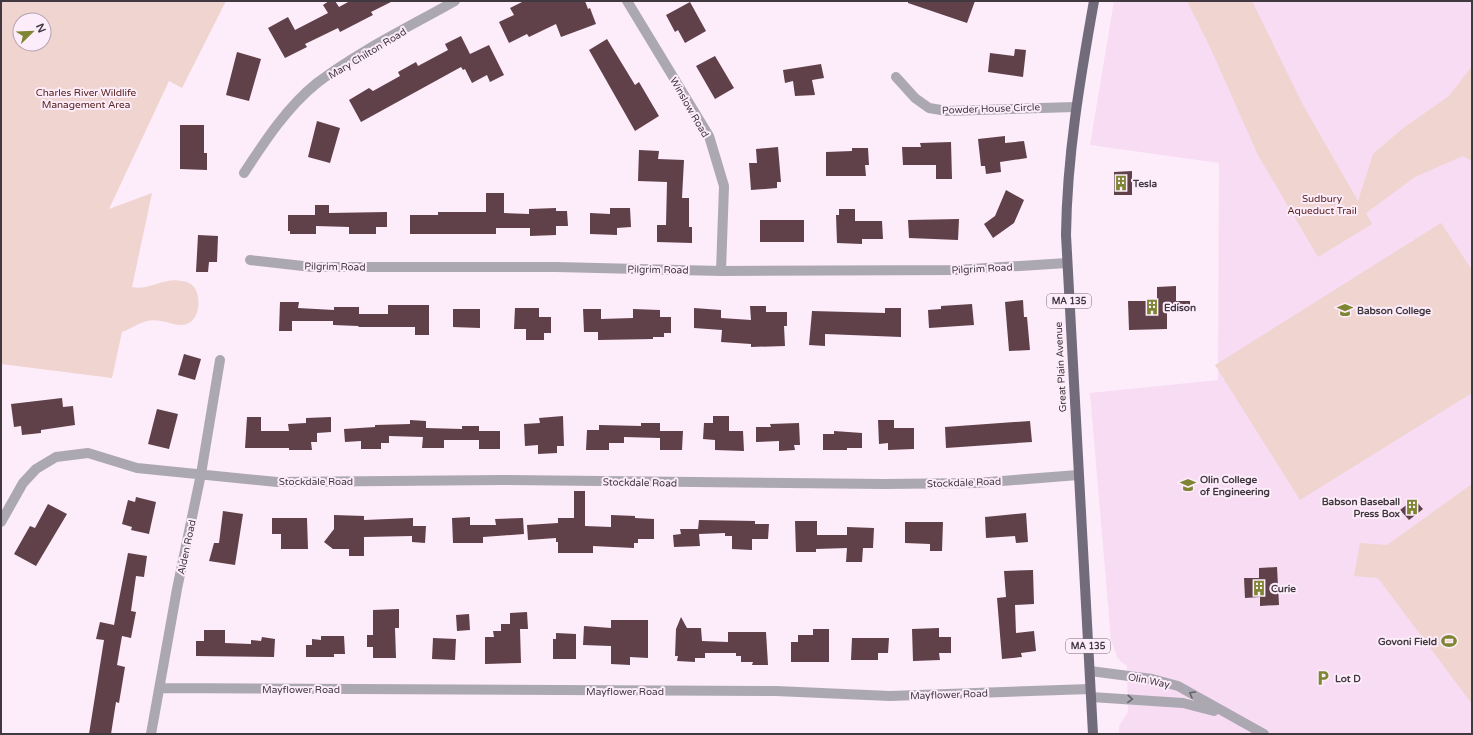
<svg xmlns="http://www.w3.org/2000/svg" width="1473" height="735" viewBox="0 0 1473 735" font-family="'Varela Round',sans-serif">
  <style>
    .built { fill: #f7dcf3 }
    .green { fill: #f0d4d0; fill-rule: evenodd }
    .building { fill: #604049 }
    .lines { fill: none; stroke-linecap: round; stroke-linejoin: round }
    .street { stroke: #aca8b2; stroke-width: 10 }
    .primary { stroke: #726b7c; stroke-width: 10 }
    .oneway { stroke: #666067 }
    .labels { text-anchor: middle; stroke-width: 4; stroke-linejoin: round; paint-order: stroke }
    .shield { fill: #fdecfa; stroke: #796f77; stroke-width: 1 }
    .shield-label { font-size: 9px; font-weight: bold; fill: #41393f }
    .street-label { font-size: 10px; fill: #41393f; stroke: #fdecfa }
    .park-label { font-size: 10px; fill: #55231d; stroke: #fdecfa }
    .poi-label { font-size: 10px; font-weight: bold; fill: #41393f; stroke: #fdecfa; text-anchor: start }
  </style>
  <rect width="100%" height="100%" fill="#fdecfa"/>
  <path class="built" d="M1114,1H1472V734H1119V726L1128,712L1127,666L1118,659L1111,640L1090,393L1218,380L1219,163L1090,145Z"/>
  <path class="green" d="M1,1H226L182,88L169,81L109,209L152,193L132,287C148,291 165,277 182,281C190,282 195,286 197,293C201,306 197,326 180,325C169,324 159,318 147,321C138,323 131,329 122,332L112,378L1,364ZM20,20H44V44H20Z
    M1187,1H1252L1303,105L1358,201L1373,154L1402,129L1449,96L1472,66V161L1463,156L1415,177L1366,213L1372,224L1318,257L1258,155L1210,47Z
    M1441,223L1472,270V393L1300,500L1215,365Z
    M1472,484V704L1378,578L1354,576L1360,543L1387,545Z"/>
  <path class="building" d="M329,1H335L339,7L350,1H393L371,12L373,15L340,32L338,28L305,44L307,47L285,58L268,28L288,17L295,30L328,13L323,5Z
    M524,1H585L588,9L590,8L596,24L561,37L556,24L529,37L527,34L509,43L499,22L514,15L510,8Z
    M908,1H975L967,23L908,3Z
    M690,2L706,31L685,43L678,30L675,32L666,15Z
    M461,36L470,54L489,45L504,75L490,82L487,75L472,83L465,69L463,70L461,67L361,122L349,100L369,88L373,91L400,76L398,72L416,62L418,66L448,50L445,44Z
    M607,39L635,85L639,82L659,116L635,131L589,50Z
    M1015,49L1026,50L1023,77L988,72L990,53L1014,56Z
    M237,52L261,59L249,101L226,95Z
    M715,56L734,88L715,99L696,66Z
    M821,64L824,78L812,80L815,95L795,96L793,81L785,83L783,70Z
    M317,121L340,128L330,163L308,157Z
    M180,125H204V153H207V170L180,169Z
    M1005,136V143L1024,141L1027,158L1000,162L1001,172L986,174L985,166H981L978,139Z
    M951,142L952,179H936V165H903L902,147H921L920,143Z
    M778,147L781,182H777V188L751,190L749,163H757L756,149Z
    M852,148H868L869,165H865L866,176H826V152L852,151Z
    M639,150L659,151L658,159L684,160L682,198H689V227H692V243L657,242V225H666L667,182L638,181Z
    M1132,171V195H1114V172Z
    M1006,190L1024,200L1014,223L993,238L984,224L995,216Z
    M486,193H504V213L529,214V209L556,208V211H567L568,226H556V235L530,236V228H496V234H410V215H438V212H486Z
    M315,205H329V213L387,212V227H376V234H349V227L316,226V234H290V231H288V215H315Z
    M610,208H630L631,227L617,228V235L590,234V213L610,214Z
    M839,209H855V221H882L883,239H862V244L837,243L836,215H839Z
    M959,219L958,240L909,238L908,220Z
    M760,220H804V242H760Z
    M198,235L218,236L217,262H209L208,272H196Z
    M1176,286V301H1190V312H1167V329L1129,330L1128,301H1157V287Z
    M1023,300L1024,317H1027L1030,350L1009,351L1005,302Z
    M280,302H299L298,308L334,310V307H359V314H388V305H429V335H415V327H359L358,326L333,325V321H292V331H279Z
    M972,304L974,325L929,328L928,310L941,309V306Z
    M750,306H766V312H787V326H784L785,346L751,347V344L721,342L722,330L694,328V308L721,310V318L751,320Z
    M515,308H539V317H551V333H544V340H526V329H514Z
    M885,308H901V337L825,334V346L809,345L812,311L885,313Z
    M453,309H480V328L453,327Z
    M583,309H601V319L633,318V309L660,310V317H671V333H664V337H653V339L598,340V332H584Z
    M184,354L201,359L195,380L178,375Z
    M62,398L63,407L73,406L75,425L41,430V433L22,435L21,426L14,427L11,404Z
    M157,409L178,414L169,449L148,444Z
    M563,416L564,446H557V453L538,454V445L525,446L524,424L540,423L539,418Z
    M713,416H729V431H743L744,451L715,450V440L703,439L704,423H713Z
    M247,417H261V431H289L288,424L306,423V418L331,417V432L317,433V442H311L312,450H289V448H245Z
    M410,420L426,421V428L462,429V426H479V431H500V449H479V440H444V448H422L423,437L389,436V443H381V449H361V441L345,442L344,429L375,427V425L410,424Z
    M878,420H894V428H914V449L888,450V443L879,444Z
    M1030,421L1032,442L946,448L945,427Z
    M641,423H660V431H683L682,450H660V438L624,437V443H609V450H586L587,430H599V425L641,426Z
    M799,423L800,445H794L795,450L779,451V441L756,442V427H771L770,424Z
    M834,431L862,433V448H847V450H823V434H834Z
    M574,491H585V526L611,527V515L635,516V518L654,519V539H638V543H634V548L593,546V553H558V542H556V538L528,540L527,525L558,523V518H574Z
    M136,497L156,502L149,534L131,530L132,527L122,524L128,500L135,502Z
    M1414,499L1423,509L1409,520L1400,510Z
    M48,504L67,514L36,566L14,554L30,526L35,528Z
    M223,511L243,514L235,565L209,561L214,543H219Z
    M1026,513L1028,542L1016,543L1015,536L986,538L985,517Z
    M334,515L364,516V520L413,518V526H426L425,543L412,542V536L364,537V556H349V549H333L324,542L334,529Z
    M470,517V525H496L495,519L523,518L524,534L483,537V543H453L452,518Z
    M272,518H307L308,549H281V534H272Z
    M699,520L755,521V524H769L768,539H752V550L732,549V536H725V533L699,534L700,546L674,547L673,535L681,534L680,529H698Z
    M795,521H817V535H847V527L874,528L873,548H863L862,562H846L847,548L816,549V552H796Z
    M905,522H943L942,551H930V544L905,543Z
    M128,553L147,556L144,577L136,576L131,611L136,612L131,638L122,636L117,665L125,667L119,703L116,702L111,734H89L104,640L96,639L100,622L114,625Z
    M1277,567L1279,605L1260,606V597L1245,598L1244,578H1259V568Z
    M1033,570L1034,604L1015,605L1016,633L1034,631L1036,651L1021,653L1022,657L1002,659L997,598L1006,597L1004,571Z
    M399,609V628H395L396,658H373V647H367V635H373V610Z
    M527,612L528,629H520L521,663L485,664V637H494L493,631H501V624H510V613Z
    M469,614L470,630L457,631L456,615Z
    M681,617L687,628H701L702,641L728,642V632H766L768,665H752L753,662H741V656H736V653H705V658H695V662L677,661L678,656H675L676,629Z
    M611,620H648V658L630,657V665L611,664V646L583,645L584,626L611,628Z
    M939,628V637H951V653H939L940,660L913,661L912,629Z
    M813,629H829V662H791V642H798V635H813Z
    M204,630H225V643L251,644V640L261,641L262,637L275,639L274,657L196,656V641H204Z
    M556,633L576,634V659H553V639H556Z
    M321,636H344L345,654H334V657H306V645H312V639L321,640Z
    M433,638L456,639L455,660L432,659Z
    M852,638H889L888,653H878V660H851Z"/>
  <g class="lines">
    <path class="street" d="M627,1L709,136L724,186L721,271
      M896,77L915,98L929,108L947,111L1075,107
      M244,173C265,141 287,107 317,83C359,51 409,27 455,1
      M250,260L312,267H556L721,271L956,270L1067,263
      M1,522L23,483L36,469L56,457L88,453L137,468L277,482L501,480L884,484L976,483L1078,475
      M1090,671L1152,679L1178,686L1264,734
      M160,688L776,691L890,696L1090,689
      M1091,697L1183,703L1214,711
      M151,734L177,589L201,474L220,360"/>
    <path class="primary" d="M1093,734L1066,235C1067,156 1080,79 1094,1"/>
  </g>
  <defs><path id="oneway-chevron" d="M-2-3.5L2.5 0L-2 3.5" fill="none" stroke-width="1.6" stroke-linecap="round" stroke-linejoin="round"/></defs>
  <g class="oneway">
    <use href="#oneway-chevron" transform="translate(1192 694) rotate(-150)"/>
    <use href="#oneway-chevron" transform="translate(1130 699) rotate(3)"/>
  </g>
  <defs>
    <symbol id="building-bare" viewBox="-9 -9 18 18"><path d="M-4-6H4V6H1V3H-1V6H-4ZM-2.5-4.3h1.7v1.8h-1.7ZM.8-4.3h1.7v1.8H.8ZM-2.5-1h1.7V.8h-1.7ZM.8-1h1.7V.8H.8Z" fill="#7e8633" stroke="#fdecfa" stroke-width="2.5" paint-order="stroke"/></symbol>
    <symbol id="university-bare" viewBox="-9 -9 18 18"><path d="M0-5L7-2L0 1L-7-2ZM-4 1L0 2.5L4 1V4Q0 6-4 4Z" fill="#7e8633" stroke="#fdecfa" stroke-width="2.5" paint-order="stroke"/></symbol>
    <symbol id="stadium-bare" viewBox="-9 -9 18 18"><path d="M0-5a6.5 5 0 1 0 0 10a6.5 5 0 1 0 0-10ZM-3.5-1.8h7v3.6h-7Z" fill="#7e8633" stroke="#fdecfa" stroke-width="2.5" paint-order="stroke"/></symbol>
    <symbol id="parking-bare" viewBox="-9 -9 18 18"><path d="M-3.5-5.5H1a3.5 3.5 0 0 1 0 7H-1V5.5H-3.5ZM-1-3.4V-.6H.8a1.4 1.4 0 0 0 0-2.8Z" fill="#7e8633" stroke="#fdecfa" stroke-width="2.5" paint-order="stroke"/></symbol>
  </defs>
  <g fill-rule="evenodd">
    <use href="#building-bare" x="1110" y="172" width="22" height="22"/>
    <use href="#building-bare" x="1141" y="296" width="22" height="22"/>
    <use href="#university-bare" x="1334" y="299" width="22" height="22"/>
    <use href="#university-bare" x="1177" y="474" width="22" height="22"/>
    <use href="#building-bare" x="1401" y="496" width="22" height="22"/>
    <use href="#building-bare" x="1248" y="577" width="22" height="22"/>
    <use href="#stadium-bare" x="1438" y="630" width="22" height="22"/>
    <use href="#parking-bare" x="1312" y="667" width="22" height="22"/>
  </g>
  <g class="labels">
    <g class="shield">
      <rect x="1047" y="294" width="44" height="14" rx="3"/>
      <rect x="1066" y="639" width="44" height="14" rx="3"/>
    </g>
    <g class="shield-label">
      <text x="1069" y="304">MA 135</text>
      <text x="1088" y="649">MA 135</text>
    </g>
    <g class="street-label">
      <text transform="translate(367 53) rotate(-31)" y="4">Mary Chilton Road</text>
      <text transform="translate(690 107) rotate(60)" y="4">Winslow Road</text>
      <text transform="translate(991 108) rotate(-2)" y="4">Powder House Circle</text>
      <text transform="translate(335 266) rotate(1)" y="4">Pilgrim Road</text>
      <text transform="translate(982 268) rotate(-3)" y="4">Pilgrim Road</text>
      <text transform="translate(658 269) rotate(1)" y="4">Pilgrim Road</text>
      <text transform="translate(1060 367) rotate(-93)" y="4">Great Plain Avenue</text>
      <text x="316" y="485">Stockdale Road</text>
      <text transform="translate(640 482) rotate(1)" y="4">Stockdale Road</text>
      <text transform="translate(964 482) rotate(-2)" y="4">Stockdale Road</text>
      <text transform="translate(186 547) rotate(-78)" y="4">Alden Road</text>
      <text transform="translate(1149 680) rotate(11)" y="4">Olin Way</text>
      <text x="301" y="693">Mayflower Road</text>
      <text x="625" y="695">Mayflower Road</text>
      <text transform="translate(949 694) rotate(-2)" y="4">Mayflower Road</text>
    </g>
    <g class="park-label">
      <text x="86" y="96">Charles River Wildlife<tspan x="86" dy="12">Management Area</tspan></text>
      <text x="1322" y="202">Sudbury<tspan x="1322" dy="12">Aqueduct Trail</tspan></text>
    </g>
    <g class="poi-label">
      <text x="1133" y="187">Tesla</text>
      <text x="1164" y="311">Edison</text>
      <text x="1357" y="314">Babson College</text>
      <text x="1200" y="483">Olin College<tspan x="1200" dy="12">of Engineering</tspan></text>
      <text x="1400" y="505" text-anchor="end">Babson Baseball<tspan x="1400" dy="12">Press Box</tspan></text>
      <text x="1271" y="592">Curie</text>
      <text x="1437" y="645" text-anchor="end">Govoni Field</text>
      <text x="1335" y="682">Lot D</text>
    </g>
  </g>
  <rect width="1473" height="735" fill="none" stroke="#41393f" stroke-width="4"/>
  <g transform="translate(32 32) rotate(67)"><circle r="19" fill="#fdecfa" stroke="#b2a4af"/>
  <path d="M0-3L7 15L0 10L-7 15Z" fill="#7e8633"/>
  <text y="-6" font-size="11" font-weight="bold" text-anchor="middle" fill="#41393f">N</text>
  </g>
</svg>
